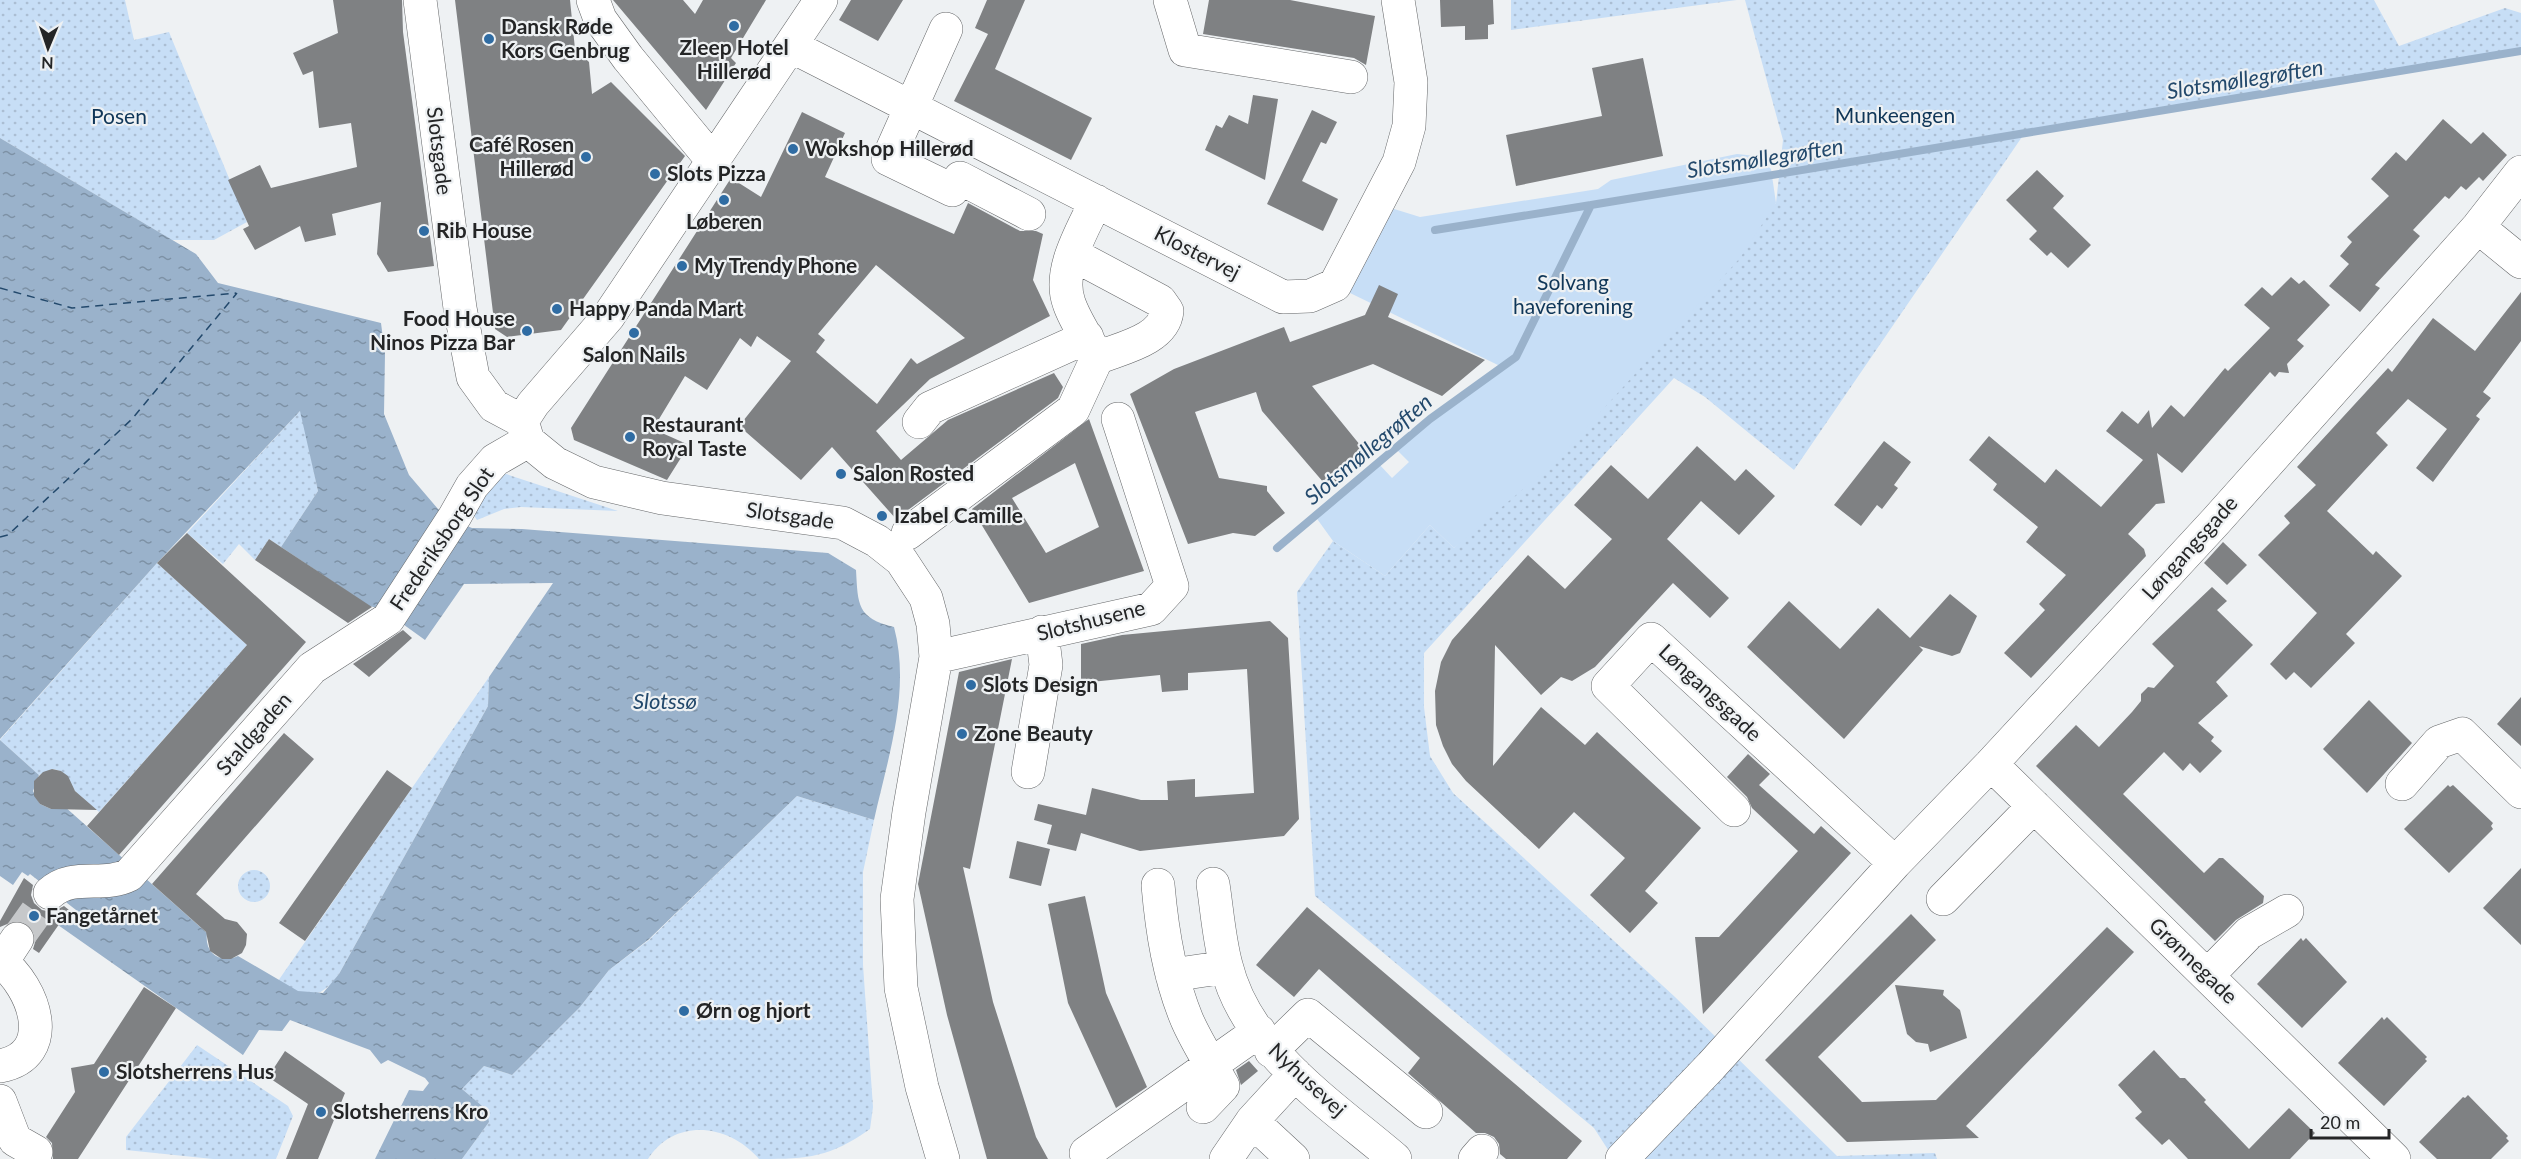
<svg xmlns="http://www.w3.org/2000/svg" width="2521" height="1159" viewBox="0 0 2521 1159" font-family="Lato,sans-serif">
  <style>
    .grass { fill: url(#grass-dots) }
    .garden { fill: #c7def6 }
    .water { fill: url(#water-ripples) }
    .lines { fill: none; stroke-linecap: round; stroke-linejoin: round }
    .stream { stroke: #9ab2cb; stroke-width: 8 }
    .ferry { stroke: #23496c; stroke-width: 1.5; stroke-dasharray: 8 6; stroke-linecap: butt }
    .building { fill: #7f8183; fill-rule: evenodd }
    .minor-tunnel { stroke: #c6c8ca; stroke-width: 33; stroke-dasharray: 33 16; stroke-linecap: butt }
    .minor-casing { stroke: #656769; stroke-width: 34 }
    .minor { stroke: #fff; stroke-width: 33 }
    .poi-dot { fill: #2f6ca3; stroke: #eef1f3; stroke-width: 2 }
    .labels { text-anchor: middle; stroke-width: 4.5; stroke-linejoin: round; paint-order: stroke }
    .poi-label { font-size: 21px; font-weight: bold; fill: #242526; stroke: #eef1f3; text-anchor: start }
    .park-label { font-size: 21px; fill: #0f3658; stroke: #eef1f3 }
    .street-label { font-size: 21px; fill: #242526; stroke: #eef1f3 }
    .water-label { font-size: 22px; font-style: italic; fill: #23496c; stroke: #eef1f3 }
  </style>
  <defs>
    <pattern id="grass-dots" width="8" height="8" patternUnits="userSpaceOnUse" patternTransform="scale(1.5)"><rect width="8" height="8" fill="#c7def6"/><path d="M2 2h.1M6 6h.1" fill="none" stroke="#abbed3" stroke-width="1.8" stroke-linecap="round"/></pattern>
    <pattern id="water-ripples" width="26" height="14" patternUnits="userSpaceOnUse" patternTransform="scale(1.5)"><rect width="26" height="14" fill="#9ab2cb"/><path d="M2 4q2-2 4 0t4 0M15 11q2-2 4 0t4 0" fill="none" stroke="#7d91a5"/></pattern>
  </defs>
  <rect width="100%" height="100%" fill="#eef1f3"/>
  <path class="grass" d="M0,0H125L134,40L169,32L247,222L214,240H172L0,138Z
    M1511,0H1737L1511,30Z
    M1745,0H2374L2399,46L2505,8L2521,13V51L2024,134L1794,470L1705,397L1674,378L1424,653V707L1430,756L1453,793L1675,997L1837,1156L1935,1153L1937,1159H1614L1594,1128L1315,896L1297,592L1333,541L1385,576L1430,525L1454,548L1776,203L1783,140Z
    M301,410L318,491L281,547L269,539L255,560L239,544L223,564L187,533Z
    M503,473L618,511L521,507L504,509L477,520L470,510Z
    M157,563L247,645L99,812C92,805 83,799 76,792C67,782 70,771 52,769L39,775L0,740Z
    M489,677L488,706L339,974C319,1002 306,997 278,981Z
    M797,796L874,820L863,872V965L873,1107L870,1129C829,1158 807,1159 759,1159C729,1124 675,1117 648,1159H462L489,1122L487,1110L462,1089L484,1066L512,1075L580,1007L609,970L649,940Z
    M238 886a16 16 0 1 1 32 0a16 16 0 1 1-32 0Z
    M197,1045L288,1106L293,1116L276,1159H213L126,1150V1137Z"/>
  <path class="garden" d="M1737,154L1756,156L1771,169L1776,203L1740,258L1557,460L1454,548L1430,525L1385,576L1333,541L1315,516L1378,463L1392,478L1409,462L1395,448L1430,419L1502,367L1348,292L1391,208L1420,217L1598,189L1611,180Z"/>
  <path class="water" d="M0,138L196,254L218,283L381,323L385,354L384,414L409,475L438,509L462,524L472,528L522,529L828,553L856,570C858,605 857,618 894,627C911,691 888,757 874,820L797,796L648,940L609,970L580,1007L512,1075L484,1066L462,1089L487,1110L489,1122L462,1159H375L409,1090L423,1091L429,1083L425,1078L388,1060L381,1064L370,1050L290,1020L282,1031L259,1030L243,1055L58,925L76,910L30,874L28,876L22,872L13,885L0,876V740L39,775L33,791L40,804L51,809L64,806L207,933C204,953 220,964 238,956L298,991L323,993L339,974L488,706L489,677L553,583L464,584L425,640L382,609L369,606L281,547L318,491L300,411L157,563L0,739Z"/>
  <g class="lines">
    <path class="stream" d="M1435,230L1591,205
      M1277,548L1430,419L1516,357L1591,205L2521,51"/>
    <path class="ferry" d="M0,288L72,308L236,293
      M0,537L8,535L132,419L237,293"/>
  </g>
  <path class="building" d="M333,0H402L403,32L434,266L388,272L377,254L381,202L332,214L336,235L305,242L300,226L255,250L243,229L249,226L228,180L260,165L271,188L357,167L351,123L319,128L313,71L303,75L293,53L338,33Z
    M455,0H570L575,49L589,62L592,94L611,82L685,156L561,330L507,337L495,329Z
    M613,0H683L695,14L703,0H766L731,58L736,63L706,110Z
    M851,0H903L878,41L839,20Z
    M987,0H1025L995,69L1092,118L1071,160L954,101L988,34L975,28Z
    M1209,0H1290L1375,16L1366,65L1354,58L1203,34Z
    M1440,0H1493L1494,24L1488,25V39L1465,40V26L1441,27Z
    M1643,58L1663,156L1516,186L1506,135L1602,116L1592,68Z
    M1253,95L1278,99L1265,180L1205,150L1216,125L1222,128L1229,115L1248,124Z
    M1312,110L1337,122L1326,144L1321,142L1302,181L1338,199L1323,231L1267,204Z
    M802,112L845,133L825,177L954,234L968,203L1020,231H1036L1043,234L1033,280L1050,316L930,379L876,431L901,460L948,420L1054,373L1063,387L1058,398L896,519L832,447L801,480L739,426L791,361L757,336L751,347L740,338L707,390L685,376L653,429L689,445L667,480L574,440L571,428L731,178L761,197ZM876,265L965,338L917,364L911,358L877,404L816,352L825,340L818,334Z
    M2443,119L2471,144L2483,132L2507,155L2483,181L2479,177L2466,190L2461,186L2449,199L2445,196L2413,230L2420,236L2375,285L2380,288L2360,312L2329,286L2349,264L2340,256L2352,242L2347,237L2389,196L2371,179L2396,152L2406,161Z
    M2037,170L2064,196L2053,208L2091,245L2068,268L2051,252L2047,256L2029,239L2037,231L2006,200Z
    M2291,277L2299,284L2304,280L2330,305L2297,340L2304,346L2287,364L2289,373L2279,372L2275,377L2270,372L2182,473L2157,453L2165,503L2156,504L2128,534L2144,549L2146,556L2031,678L2004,653L2045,610L2039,604L2066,575L2026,542L2038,527L1993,490L1997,484L1969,460L1989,436L2045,483L2056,469L2101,507L2143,460L2106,431L2122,411L2138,424L2149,410L2152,428L2171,405L2184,417L2225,368L2228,371L2270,328L2244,305L2262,287L2272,296Z
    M1379,285L1398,294L1388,317L1485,360L1442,396L1373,364L1312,386L1369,456L1330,490L1262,411L1256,392L1195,412L1219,478L1267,486V491L1285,513L1255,536L1233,533L1188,544L1130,394L1174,369L1284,327L1290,342L1365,315Z
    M2521,292V341L2483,392L2491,398L2476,416L2480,419L2433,482L2416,468L2447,429L2408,399L2376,433L2388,445L2327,511L2373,555L2376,551L2402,576L2346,634L2355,643L2311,688L2294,672L2286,680L2270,664L2317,613L2258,555L2290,523L2284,516L2316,485L2297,467L2388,368L2392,372L2433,318L2475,351Z
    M1089,419L1144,571L1029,603L972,509ZM1075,463L1099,527L1046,553L1012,498Z
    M1884,441L1911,462L1894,485L1898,488L1882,509L1877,505L1861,526L1834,505Z
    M1697,446L1735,481L1746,469L1775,496L1739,535L1701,501L1667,539L1729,598L1710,618L1673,583L1595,667L1572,681L1561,677L1541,695L1495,645L1493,766L1541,707L1585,745L1597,732L1701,828L1645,891L1658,903L1630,933L1590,895L1625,858L1574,812L1539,849L1466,781L1452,764L1443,746L1436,725L1435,691L1441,662L1452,640L1528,555L1565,589L1612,539L1574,505L1611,465L1648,499Z
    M187,533L306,642L119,855L87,826L247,645L157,563Z
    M269,539L281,547L372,607L348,623L255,560Z
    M2223,542L2247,565L2227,585L2204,563Z
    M2212,587L2227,601L2217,610L2253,645L2216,682L2228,696L2198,723L2214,737L2211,741L2222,751L2200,773L2190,763L2183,771L2164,752L2123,794L2204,873L2219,858H2223L2264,896L2263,903L2236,920L2215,941L2036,766L2076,725L2099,747L2132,712L2141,701V694L2148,687L2154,688L2174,666L2152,644Z
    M1950,594L1977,616L1960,653L1952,656L1919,646L1923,650L1844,739L1747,647L1789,601L1840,649L1878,608L1910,638Z
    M1270,621L1288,638L1299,819L1284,836L1140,851L1081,833L1076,851L1047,844L1052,825L1034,820L1038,804L1086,815L1092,788L1141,800H1168L1167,781L1195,779V797L1254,793L1247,669L1188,673V690L1162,692L1160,675L1081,683V644L1122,635Z
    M403,630L412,638L369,677L353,664Z
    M1012,659L970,869L963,867L993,1002L1036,1137L1048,1159H987L947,1015L918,884L959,672Z
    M2521,697V746L2497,724Z
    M2369,700L2412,743L2367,793L2323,749Z
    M284,733L314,759L196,894L225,919L237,922L247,934L246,945L242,953L231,959H222L210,951L206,932L152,884Z
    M1748,754L1770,774L1759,785L1814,834L1821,826L1851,853L1703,1014L1695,937H1719L1798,851L1752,808L1747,797L1727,777Z
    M52,769L61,771L68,776L75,791L97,810L51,809L40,804L34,796V781L43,772Z
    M387,770L412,788L305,941L279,923Z
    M2448,785L2450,787L2453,785L2493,823L2491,826L2493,829L2449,873L2404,829Z
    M1017,841L1050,849L1041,886L1009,878Z
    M2521,868V945L2483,908Z
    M24,878L33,885L31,895L34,903L42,910L52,912L64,906L69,910L39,953L33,949L36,939L33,930L28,924L17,920L0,927V921Z
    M1085,896L1106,993L1147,1087L1116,1108L1068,1003L1048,904Z
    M1307,907L1582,1141L1567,1159H1506L1500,1154L1499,1144L1494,1137L1485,1133H1476L1408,1073L1420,1058L1319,969L1294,997L1256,965Z
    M1911,914L1936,940L1818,1057L1862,1102L1936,1100L2107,927L2134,952L1966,1126L1979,1138L1847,1142L1765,1060Z
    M2301,938L2303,941L2306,938L2347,982L2302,1028L2257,984Z
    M1895,985L1944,990L1943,995L1960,1010L1967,1038L1930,1052L1928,1044L1916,1042L1907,1034Z
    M144,987L176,1008L78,1159H53L52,1143L46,1137L75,1092L71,1068L94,1064Z
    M2382,1017L2384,1020L2387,1017L2427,1057L2425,1059L2427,1061L2384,1106L2338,1063Z
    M2154,1050L2180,1078H2185L2206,1100L2204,1102L2249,1149L2289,1108L2315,1133L2290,1159H2188L2169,1139L2162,1145L2135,1118L2142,1112L2118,1085Z
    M285,1051L345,1093L318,1159H286L308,1104L268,1077Z
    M1249,1061L1258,1071L1241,1085L1236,1070Z
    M2468,1095L2508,1136L2506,1138L2509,1141L2491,1159H2437L2419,1142L2463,1097L2465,1098Z"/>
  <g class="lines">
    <path class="minor-tunnel" d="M17,939L50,893"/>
    <defs>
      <path id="minor" d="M420,0L460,308L473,377L494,406L522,421
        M593,0L600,19L628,58L713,161
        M1170,0L1185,50L1351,77
        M946,29L888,159L952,190L960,178L1029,214
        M791,46L1283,297L1310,296L1335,285L1399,162L1409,126L1411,82L1398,0
        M1096,201C1083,230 1057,270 1069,303C1075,321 1088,339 1097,357
        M2478,227L2521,262
        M919,422L930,408L1087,337
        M528,441L555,463L594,482L662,498L843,523L877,541L901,560L926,598L933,624L936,657L909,812L897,899L901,988L922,1087L943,1159
        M528,441L522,421L533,404L608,317L821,0
        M908,533L1073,410L1097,358C1121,348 1164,340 1167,311L1160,301L1072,254
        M936,657L1151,609L1172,586L1118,419
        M1991,764L2394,1159
        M1028,772L1046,665L1042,632
        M2402,784L2439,742L2462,734L2521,792
        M1734,810L1608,686L1651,639L1895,863
        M1213,884C1217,910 1219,939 1226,965C1247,1051 1332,1105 1395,1159
        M1158,885C1162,931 1169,977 1187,1020C1197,1043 1211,1064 1223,1086L1203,1107
        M50,893C73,872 103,888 129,875L312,668L388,619L455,516L472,486L495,460L528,441
        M1943,899L2034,806
        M0,961C35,987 58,1055 0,1066
        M2,962L17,939
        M1172,975L1226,967
        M2208,975L2249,933L2287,911
        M1271,1051L1308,1015L1426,1112
        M0,1101L15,1140L36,1152
        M1086,1153L1259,1031
        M1226,1159L1252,1121
        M1293,1159L1252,1121L1295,1074
        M1475,1159L1482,1151
        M1622,1159L1711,1066L1895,863L1991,764L2216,521L2478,227L2521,172"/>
    </defs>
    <use href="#minor" class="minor-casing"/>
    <use href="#minor" class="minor"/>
  </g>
  <g class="poi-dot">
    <circle cx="734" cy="26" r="6"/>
    <circle cx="489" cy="39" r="6"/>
    <circle cx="793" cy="149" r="6"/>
    <circle cx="586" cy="157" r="6"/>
    <circle cx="655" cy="174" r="6"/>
    <circle cx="724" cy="200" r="6"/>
    <circle cx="424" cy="231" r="6"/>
    <circle cx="682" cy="266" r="6"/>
    <circle cx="557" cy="309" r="6"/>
    <circle cx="527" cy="331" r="6"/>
    <circle cx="634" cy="333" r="6"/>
    <circle cx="630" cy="437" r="6"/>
    <circle cx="841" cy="474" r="6"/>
    <circle cx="882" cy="516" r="6"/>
    <circle cx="971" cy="685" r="6"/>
    <circle cx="962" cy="734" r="6"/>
    <circle cx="34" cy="916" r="6"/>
    <circle cx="684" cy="1011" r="6"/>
    <circle cx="104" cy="1072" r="6"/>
    <circle cx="321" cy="1112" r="6"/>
  </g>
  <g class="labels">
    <g class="poi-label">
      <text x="501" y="34">Dansk Røde<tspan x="501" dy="24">Kors Genbrug</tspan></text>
      <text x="734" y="55" text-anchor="middle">Zleep Hotel<tspan x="734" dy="24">Hillerød</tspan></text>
      <text x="574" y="152" text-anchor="end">Café Rosen<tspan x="574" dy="24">Hillerød</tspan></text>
      <text x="805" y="156">Wokshop Hillerød</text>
      <text x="667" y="181">Slots Pizza</text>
      <text x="724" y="229" text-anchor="middle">Løberen</text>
      <text x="436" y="238">Rib House</text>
      <text x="694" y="273">My Trendy Phone</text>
      <text x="569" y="316">Happy Panda Mart</text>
      <text x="515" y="326" text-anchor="end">Food House<tspan x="515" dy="24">Ninos Pizza Bar</tspan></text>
      <text x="634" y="362" text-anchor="middle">Salon Nails</text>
      <text x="642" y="432">Restaurant<tspan x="642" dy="24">Royal Taste</tspan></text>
      <text x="853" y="481">Salon Rosted</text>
      <text x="894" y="523">Izabel Camille</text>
      <text x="983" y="692">Slots Design</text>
      <text x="974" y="741">Zone Beauty</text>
      <text x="46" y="923">Fangetårnet</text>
      <text x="696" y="1018">Ørn og hjort</text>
      <text x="116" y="1079">Slotsherrens Hus</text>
      <text x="333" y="1119">Slotsherrens Kro</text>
    </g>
    <g class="park-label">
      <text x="1895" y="123">Munkeengen</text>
      <text x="119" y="124">Posen</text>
      <text x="1573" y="290">Solvang<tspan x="1573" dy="24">haveforening</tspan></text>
    </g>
    <g class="street-label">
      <text transform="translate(439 151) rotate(83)" y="7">Slotsgade</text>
      <text transform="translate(1197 253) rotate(27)" y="7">Klostervej</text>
      <text transform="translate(790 516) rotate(8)" y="7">Slotsgade</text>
      <text transform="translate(442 539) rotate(-56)" y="7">Frederiksborg Slot</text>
      <text transform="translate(2190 548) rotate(-48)" y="7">Løngangsgade</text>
      <text transform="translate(1091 621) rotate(-14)" y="7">Slotshusene</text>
      <text transform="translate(1710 693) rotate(43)" y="7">Løngangsgade</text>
      <text transform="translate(254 734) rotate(-49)" y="7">Staldgaden</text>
      <text transform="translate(2193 961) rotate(44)" y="7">Grønnegade</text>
      <text transform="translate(1307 1080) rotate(43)" y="7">Nyhusevej</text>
    </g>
    <g class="water-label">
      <text transform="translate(2245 79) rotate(-9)" y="8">Slotsmøllegrøften</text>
      <text transform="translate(1765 158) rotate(-9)" y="8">Slotsmøllegrøften</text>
      <text transform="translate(1368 449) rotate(-40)" y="8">Slotsmøllegrøften</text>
      <text x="665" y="709">Slotssø</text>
    </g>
  </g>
  <g transform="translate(48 48) rotate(182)" stroke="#eef1f3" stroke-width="4.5" paint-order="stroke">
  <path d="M0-4.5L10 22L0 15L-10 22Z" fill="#242526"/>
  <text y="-9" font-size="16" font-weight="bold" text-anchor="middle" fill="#242526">N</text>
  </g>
  <path d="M2311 1129v9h78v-9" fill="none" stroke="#242526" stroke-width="3"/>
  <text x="2320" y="1129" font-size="18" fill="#242526" stroke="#eef1f3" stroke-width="4.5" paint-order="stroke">20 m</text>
</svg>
